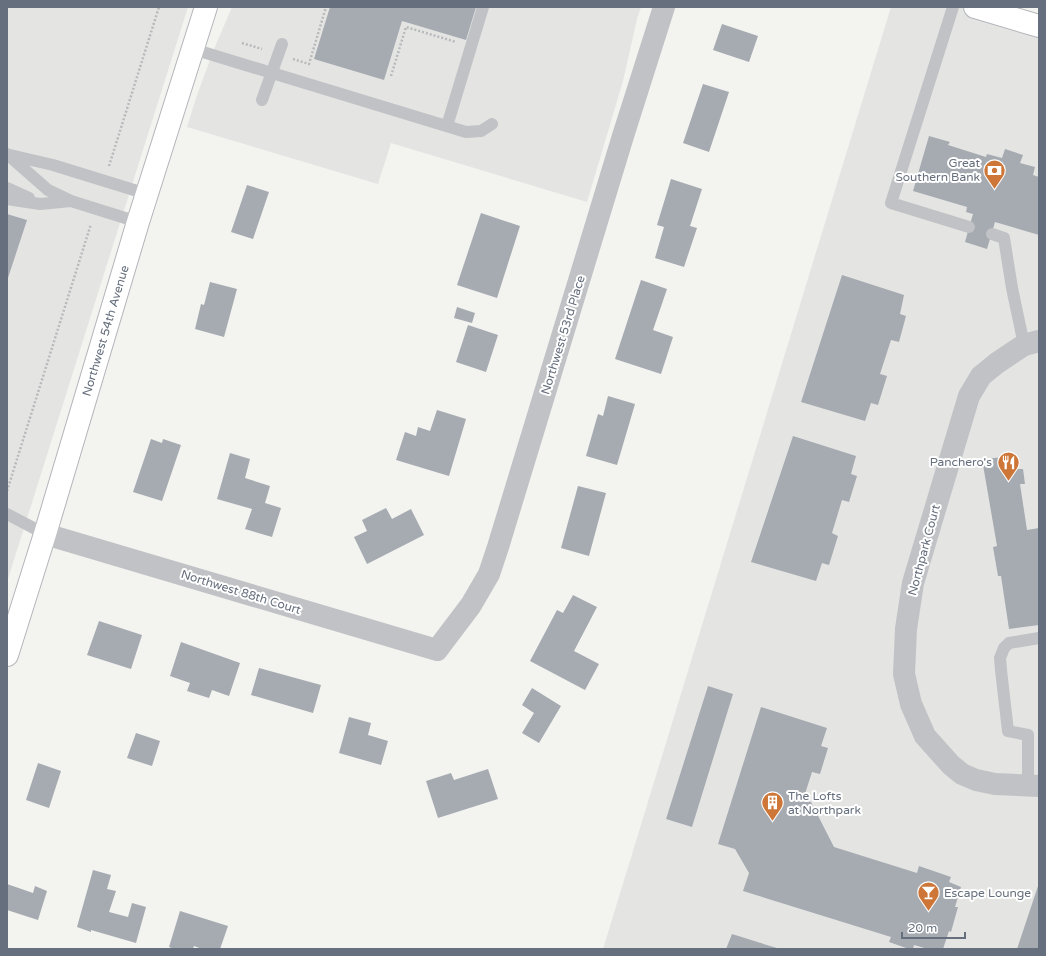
<svg xmlns="http://www.w3.org/2000/svg" width="1046" height="956" viewBox="0 0 1046 956" font-family="'Varela Round',sans-serif">
  <style>
    .built { fill: #e4e4e3 }
    .building { fill: #a6abb1 }
    .lines { fill: none; stroke-linecap: round; stroke-linejoin: round }
    .secondary-casing { stroke: #b2b5ba; stroke-width: 24 }
    .path { stroke: #b7b9bb; stroke-width: 2.5; stroke-dasharray: 2 2; stroke-linecap: butt }
    .lane { stroke: #c0c2c5; stroke-width: 12 }
    .street { stroke: #c0c2c5; stroke-width: 22 }
    .secondary { stroke: #fff; stroke-width: 22 }
    .labels { text-anchor: middle; stroke-width: 4; stroke-linejoin: round; paint-order: stroke }
    .poi-label { font-size: 12px; fill: #666f7d; stroke: #fff; text-anchor: end }
    .street-label { font-size: 12px; fill: #666f7d; stroke: #fff }
  </style>
  <rect width="100%" height="100%" fill="#f3f3f0"/>
  <path class="built" d="M7,7H188L7,582Z
    M232,7H641L637,19L623,81L587,202L391,143L378,184L187,127L196,98L214,49Z
    M891,7H975L1039,26V949H603Z"/>
  <path class="building" d="M330,7H476L466,40L402,21L384,80L314,59Z
    M722,24L758,36L749,62L713,50Z
    M703,84L729,92L709,152L683,143Z
    M929,136L950,142L948,145L986,157L987,154L1002,158L1005,149L1023,155L1020,163L1035,167L1033,175L1039,177V235L995,222L987,249L965,242L973,214L966,212L967,207L913,191Z
    M671,179L702,189L690,226L697,228L684,267L655,258L664,227L657,225Z
    M247,185L269,192L253,239L231,232Z
    M481,213L520,226L497,298L457,285Z
    M7,214L27,220L7,281Z
    M842,275L904,295L900,314L906,316L899,342L891,340L880,374L887,376L878,405L871,403L865,421L801,402Z
    M641,280L667,289L653,330L673,337L661,374L615,359Z
    M210,282L237,289L224,337L195,329L201,304L204,305Z
    M457,307L475,313L472,323L454,318Z
    M468,325L498,335L486,372L456,362Z
    M608,396L635,404L617,465L586,456L598,414L603,416Z
    M437,410L466,419L449,476L396,460L405,432L416,436L418,427L430,431Z
    M793,436L856,456L851,474L857,476L849,502L842,500L832,533L838,536L829,565L822,563L816,581L751,562Z
    M151,439L162,443L163,439L181,445L162,501L133,492Z
    M230,453L250,459L245,478L270,486L265,503L281,508L272,537L245,529L252,509L217,499Z
    M1017,456L1018,469H1023L1025,484H1020L1027,530L1039,528V625L1009,629L1001,576H998L993,547L997,546L982,459Z
    M578,486L606,493L589,556L561,548Z
    M386,508L392,519L411,509L424,535L367,564L354,537L367,531L362,520Z
    M573,595L597,607L574,651L599,664L585,690L530,661L557,610L563,613Z
    M99,621L142,635L131,669L87,655Z
    M181,642L240,663L229,696L212,690L209,698L187,691L190,683L170,676Z
    M259,668L321,685L313,713L251,695Z
    M708,686L733,694L692,827L666,819Z
    M532,688L561,706L539,743L522,733L534,713L522,705Z
    M761,707L827,728L821,746L828,748L820,774L812,772L803,800L811,802L834,847L917,873L919,866L951,877L949,882L961,887L955,907H958L951,932L949,931L943,949H928L914,945L913,949H909L889,942L891,937L743,891L749,873L735,849L718,844Z
    M349,717L371,723L368,735L388,741L381,765L339,753Z
    M136,733L160,741L152,766L127,758Z
    M38,763L61,771L49,808L26,800Z
    M488,769L498,799L438,818L426,781L451,773L454,780Z
    M93,870L111,875L107,889L116,891L109,912L128,917L132,903L146,907L136,943L91,930V932L77,927Z
    M1039,883V949H1017Z
    M7,884L33,893L35,886L47,891L38,920L7,910Z
    M180,911L228,926L220,949H202L194,946L193,949H174L169,947Z
    M732,934L780,949H726Z"/>
  <g class="lines">
    <defs>
      <g id="secondary">
        <path d="M975,7L1039,26"/>
        <path id="s1" d="M7,655L45,534L138,222L206,7"/>
      </g>
    </defs>
    <use href="#secondary" class="secondary-casing"/>
    <path class="path" d="M242,43L262,49
      M293,59L309,64L326,7
      M391,76L406,27L456,42
      M109,166L159,7
      M7,491L91,224"/>
    <path class="lane" d="M953,7L891,203L969,227
      M193,49L466,132L481,131L492,124
      M262,100L282,44
      M447,126L483,7
      M7,154L48,190L71,201L138,222
      M10,155L53,165L147,194
      M7,188L29,198
      M7,199L40,204L71,201
      M992,234L1004,238L1012,288L1024,345
      M7,514L45,534
      M1028,786V735L1008,731L1001,670L1000,658L1004,648L1009,643L1039,638"/>
    <path class="street" d="M1039,341L1024,345L997,363L981,376L969,396L913,583L906,629L904,674L911,704L925,736L951,765L962,774L976,780L995,784L1039,786
      M45,534L437,650L471,605L489,574L498,547L623,136L664,7"/>
    <use href="#secondary" class="secondary"/>
  </g>
  <defs>
    <symbol id="bank-pin" viewBox="-11 -11 22 30"><path d="M0 17L-7.5 6A9.5 9.5 0 1 1 7.5 6Z" fill="#cd7637" stroke="#fff"/><path d="M-6-4H6V4H-6ZM0-2.3a2.3 2.3 0 1 0 0 4.6a2.3 2.3 0 1 0 0-4.6Z" fill="#fff"/></symbol>
    <symbol id="restaurant-pin" viewBox="-11 -11 22 30"><path d="M0 17L-7.5 6A9.5 9.5 0 1 1 7.5 6Z" fill="#cd7637" stroke="#fff"/><path d="M-5-6h1v4h1v-4h1v4h1v-4h1v5L-1.5 .5V6h-2V.5L-5-1ZM5-6V6H3V1.5H1.5Q1.5-4 5-6Z" fill="#fff"/></symbol>
    <symbol id="building-pin" viewBox="-11 -11 22 30"><path d="M0 17L-7.5 6A9.5 9.5 0 1 1 7.5 6Z" fill="#cd7637" stroke="#fff"/><path d="M-4-6H4V6H1V3H-1V6H-4ZM-2.5-4.3h1.7v1.8h-1.7ZM.8-4.3h1.7v1.8H.8ZM-2.5-1h1.7V.8h-1.7ZM.8-1h1.7V.8H.8Z" fill="#fff"/></symbol>
    <symbol id="bar-pin" viewBox="-11 -11 22 30"><path d="M0 17L-7.5 6A9.5 9.5 0 1 1 7.5 6Z" fill="#cd7637" stroke="#fff"/><path d="M-6-5H6L.8 .8V4.5H3.5V6h-7V4.5H-.8V.8Z" fill="#fff"/></symbol>
  </defs>
  <g fill-rule="evenodd">
    <use href="#bank-pin" x="982" y="158" width="25" height="34"/>
    <use href="#restaurant-pin" x="996" y="450" width="25" height="34"/>
    <use href="#building-pin" x="760" y="790" width="25" height="34"/>
    <use href="#bar-pin" x="916" y="880" width="25" height="34"/>
  </g>
  <g class="labels">
    <g class="poi-label">
      <text x="980" y="167">Great<tspan x="980" dy="14">Southern Bank</tspan></text>
      <text x="992" y="466">Panchero's</text>
      <text x="788" y="800" text-anchor="start">The Lofts<tspan x="788" dy="14">at Northpark</tspan></text>
      <text x="944" y="897" text-anchor="start">Escape Lounge</text>
    </g>
    <g class="street-label">
      <text dy="4" stroke="none"><textPath href="#s1" startOffset="339">Northwest 54th Avenue</textPath></text>
      <text transform="translate(563 335) rotate(-73)" y="4">Northwest 53rd Place</text>
      <text transform="translate(924 550) rotate(-75)" y="4">Northpark Court</text>
      <text transform="translate(241 592) rotate(17)" y="4">Northwest 88th Court</text>
    </g>
  </g>
  <rect width="1046" height="956" fill="none" stroke="#666f7d" stroke-width="16"/>
  <path d="M902 932v6h63v-6" fill="none" stroke="#666f7d" stroke-width="2"/>
  <text x="908" y="932" font-size="12" fill="#666f7d" stroke="#ffffff" stroke-width="3" paint-order="stroke">20 m</text>
</svg>
